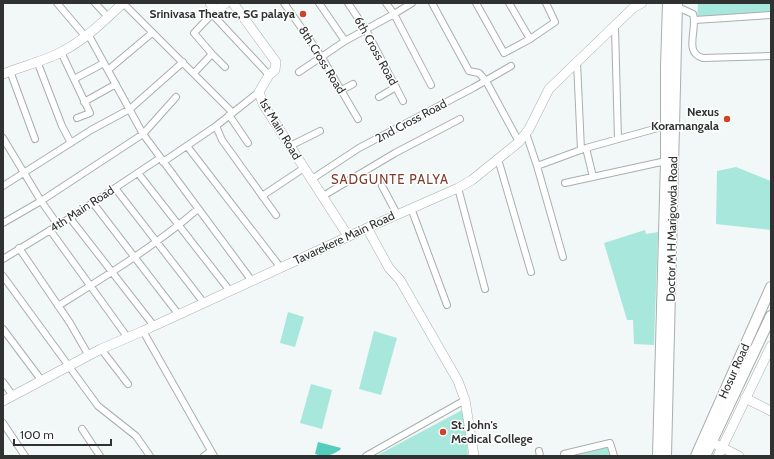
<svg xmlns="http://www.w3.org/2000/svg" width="774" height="459" viewBox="0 0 774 459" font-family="Cabin,sans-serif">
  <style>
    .green { fill: #a8e8dc }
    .water { fill: #54cdbc }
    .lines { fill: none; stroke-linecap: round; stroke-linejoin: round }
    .street-casing { stroke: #a9afae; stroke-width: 8 }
    .secondary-casing { stroke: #a9afae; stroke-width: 10 }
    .primary-casing { stroke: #a9afae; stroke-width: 12 }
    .street { stroke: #fff; stroke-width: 6 }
    .secondary { stroke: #fff; stroke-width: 9 }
    .primary { stroke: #fff; stroke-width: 10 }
    .poi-dot { fill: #cd4229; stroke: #fff; stroke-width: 1.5 }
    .labels { text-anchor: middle; stroke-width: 3; stroke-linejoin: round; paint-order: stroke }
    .poi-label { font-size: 12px; font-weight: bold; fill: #303232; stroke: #fff; text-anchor: end }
    .street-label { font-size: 12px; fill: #303232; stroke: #fff }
    .neighbourhood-label { font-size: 13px; letter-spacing: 1px; fill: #7f3a2c; stroke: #fff }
  </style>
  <rect width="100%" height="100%" fill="#f2f8f7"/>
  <path class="green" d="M698,3H771V14L697,19Z
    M736,167L771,181V230L716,224L717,171Z
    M645,230L646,234L658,232L654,345L634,344L633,320H627L604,243Z
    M288,312L304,317L295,347L280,343Z
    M374,331L397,338L381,395L359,389Z
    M311,384L332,390L322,429L300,423Z
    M464,409L468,456H376Z
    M609,447L611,456H574Z"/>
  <path class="water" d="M318,442L341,448L340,450C330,456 327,457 315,454Z"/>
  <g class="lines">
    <defs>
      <path id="street" d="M57,3L85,36
        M95,3L108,17
        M123,3L233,113
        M284,3L321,56L358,119
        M319,3L345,41
        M348,3L366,30L403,101
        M386,3L394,14L431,85
        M432,3L469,71L479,73L486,81L519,142
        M476,3L504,53L530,39L555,22L546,3
        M509,3L530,39
        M677,8L682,9L693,14C698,29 683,53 703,58L771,56
        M214,12L194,33L212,54L225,67
        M212,14L269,75
        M695,20L771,15
        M615,28L618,139
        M88,34L143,134L252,281
        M61,52L90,113L77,118
        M37,61L62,126L71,143
        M577,62L581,150
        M108,70L152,33
        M10,71L35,139
        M299,72L345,41L394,14L412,3
        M194,73L212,54
        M74,79L104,63
        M342,90L353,84
        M379,97L396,87
        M84,102L116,84
        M229,115L248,143
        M216,126L222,140L276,215
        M526,133L537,166L563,257
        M3,138L41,201L58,225
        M187,146L281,268
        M290,146L320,131
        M586,148L593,177
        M498,159L531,272
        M163,162L216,126L259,92
        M537,166L586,148L665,126
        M138,173L230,291
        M312,179L359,148L473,88L511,66
        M565,183L666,161
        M3,186L91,130L130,109L183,62
        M382,186L397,214
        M115,188L204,303
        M458,188L485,289
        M262,196L304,168
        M323,196L395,153L460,119
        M93,203L179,315
        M411,208L447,305
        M70,218L154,326
        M3,223L41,201L143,134L176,97
        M50,230L128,338
        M19,248L70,323L89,356
        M3,259L70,218L160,158
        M3,276L98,406L136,436L150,456
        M58,306C106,276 155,246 198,209
        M3,329L42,381
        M143,331L214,456
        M101,349L128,384
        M3,382L13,396
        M3,423L25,456
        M82,429L100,456
        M539,451L540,456
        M204,456L211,451
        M366,456L465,400
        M564,456V454L610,443L614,456"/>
      <path id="secondary" d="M210,3L215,11L226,3
        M233,3L276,62L275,70L269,75L259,92L263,104L348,236
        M3,74C23,66 45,61 63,51C86,39 105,20 123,3
        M367,228L389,268L400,280L458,381L465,400L474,456
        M745,398L771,411
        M3,401L101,349L143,331L367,228L458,188L472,180L519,142L529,129L549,89L633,8L642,3
        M717,445L739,456
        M718,456L771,346"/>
      <path id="primary" d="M658,456L666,161V67L668,3
        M666,456L677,3
        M696,456L771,287
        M705,456L771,316"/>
    </defs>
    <use href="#street" class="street-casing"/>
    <use href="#secondary" class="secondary-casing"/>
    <use href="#primary" class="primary-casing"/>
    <use href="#street" class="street"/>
    <use href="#secondary" class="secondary"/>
    <use href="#primary" class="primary"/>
  </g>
  <g class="poi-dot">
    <circle cx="303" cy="14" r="4"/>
    <circle cx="727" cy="119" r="4"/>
    <circle cx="443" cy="432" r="4"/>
  </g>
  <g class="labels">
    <g class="poi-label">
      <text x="295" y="18">Srinivasa Theatre, SG palaya</text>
      <text x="719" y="116">Nexus<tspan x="719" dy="14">Koramangala</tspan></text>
      <text x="451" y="429" text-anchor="start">St. John's<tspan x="451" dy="14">Medical College</tspan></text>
    </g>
    <g class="street-label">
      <text transform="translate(376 51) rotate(61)" y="4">6th Cross Road</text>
      <text transform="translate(322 60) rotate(58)" y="4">8th Cross Road</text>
      <text transform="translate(411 121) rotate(-28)" y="4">2nd Cross Road</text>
      <text transform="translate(280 129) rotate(59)" y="4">1st Main Road</text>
      <text transform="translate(82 209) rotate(-33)" y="4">4th Main Road</text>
      <text transform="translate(672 229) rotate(-89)" y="4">Doctor M H Marigowda Road</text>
      <text transform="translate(344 238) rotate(-25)" y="4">Tavarekere Main Road</text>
      <text transform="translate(734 371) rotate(-66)" y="4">Hosur Road</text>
    </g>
    <g class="neighbourhood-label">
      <text x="390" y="184">SADGUNTE PALYA</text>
    </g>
  </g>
  <rect width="774" height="459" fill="none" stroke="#303232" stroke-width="8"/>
  <path d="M14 439v6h97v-6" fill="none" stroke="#303232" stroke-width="2"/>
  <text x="20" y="439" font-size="12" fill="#303232" stroke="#ffffff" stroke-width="3" paint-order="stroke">100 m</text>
</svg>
